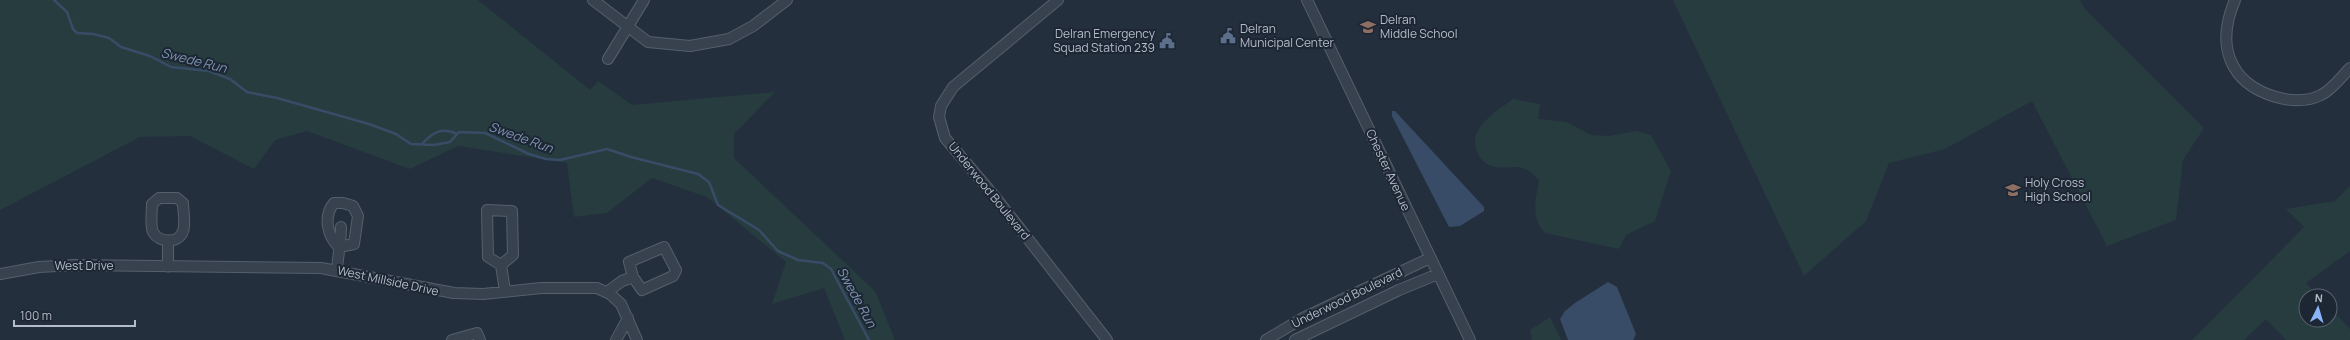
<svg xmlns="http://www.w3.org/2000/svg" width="2350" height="340" viewBox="0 0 2350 340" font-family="Manrope,sans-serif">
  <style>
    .green { fill: #263c3f }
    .water { fill: #394c67 }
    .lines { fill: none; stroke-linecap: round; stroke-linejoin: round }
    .stream { stroke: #394c67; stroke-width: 2.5 }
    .minor-casing { stroke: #565f6c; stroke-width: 12 }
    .minor { stroke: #38414e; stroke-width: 10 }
    .labels { text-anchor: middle; stroke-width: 4; stroke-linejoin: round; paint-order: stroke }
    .poi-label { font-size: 12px; fill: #b4bcc9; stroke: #1d2633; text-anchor: start }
    .street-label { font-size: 12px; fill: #b4bcc9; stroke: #1d2633 }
    .water-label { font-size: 13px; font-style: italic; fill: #7c92b1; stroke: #1d2633 }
  </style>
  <rect width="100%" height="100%" fill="#242f3e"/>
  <path class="green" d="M0,0H478L590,90L598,81L632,105L775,92L734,134V158L875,291L895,340H845L824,288L772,304L786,262L707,197L652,178L607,213L574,217L567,163L458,146L410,169L307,131L275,140L254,169L190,136L140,137L0,210Z
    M1673,0H2080L2085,9L2204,128L2183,160L2176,220L2107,246L2032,101L1945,149L1889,163L1866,221L1804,276Z
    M1513,99L1540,104L1538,119L1567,122L1591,135L1609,136L1636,131L1651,135L1671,171L1655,221L1626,235L1619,249L1545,233C1531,218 1535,200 1539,181C1520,157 1510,173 1489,165C1483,162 1479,157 1477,152C1467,128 1497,111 1513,99Z
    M2350,186V251L2306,283L2319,296H2306V320H2330V308L2350,329V340H2286L2266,319L2244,340H2192L2304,227L2286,209L2335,201Z
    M1550,317L1561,340H1532L1530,330Z"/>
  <path class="water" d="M1392,111H1395L1484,207V211L1460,226L1449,227L1392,116Z
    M1608,282L1617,287L1636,334L1633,340H1568L1560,319L1565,311L1575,303Z"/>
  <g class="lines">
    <path class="stream" d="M54,0L67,12L73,29L77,33L93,34L109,38L121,47L150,56L171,67L209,71L230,79L247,92L277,98L369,124L396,134L411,144L434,145L450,142L459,132L485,133L529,154L546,159L560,160L607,149L631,157L698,174L709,182L718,205L759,230L778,251L798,260L823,263L831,269L869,340
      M422,144C433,132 441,127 457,134"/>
    <defs>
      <path id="minor" d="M593,0L648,42L690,46L729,39L753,26L787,0
        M1058,0L953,87L941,106L939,117L945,138L996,198L1107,340
        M1307,0L1470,340
        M2235,0C2216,44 2228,83 2276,97C2290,101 2307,102 2321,95C2332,90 2342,76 2350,68
        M608,59L644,0
        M159,198H177L183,203C183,211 186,224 183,231C179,244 159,243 153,232C150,225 152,212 152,204Z
        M334,203H343L353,206L358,216L354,244L339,247C327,236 323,216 334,203Z
        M664,247L676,270L673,276L642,290L633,277L629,262Z
        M501,265L488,257L487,210L512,211L513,255L501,265L505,291
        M168,267V241
        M337,270C338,255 341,242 341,227
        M0,274L39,267L75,265L321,268L454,293L483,294L541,288H597L610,294L621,304L637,340
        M607,292L622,281L633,277
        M452,340L477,333L480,340
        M616,340L628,318
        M1266,340L1303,318L1430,258
        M1295,340L1399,290L1438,274"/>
    </defs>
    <use href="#minor" class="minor-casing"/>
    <use href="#minor" class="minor"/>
  </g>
  <defs>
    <symbol id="school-bare" viewBox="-9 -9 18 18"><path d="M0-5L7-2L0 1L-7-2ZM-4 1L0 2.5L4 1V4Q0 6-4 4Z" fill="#8d6e63" stroke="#1d2633" stroke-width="2.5" paint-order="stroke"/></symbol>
    <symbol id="civic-bare" viewBox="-9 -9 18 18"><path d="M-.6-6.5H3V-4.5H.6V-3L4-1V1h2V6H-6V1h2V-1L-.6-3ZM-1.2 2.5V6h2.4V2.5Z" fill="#5c6f8a" stroke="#1d2633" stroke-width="2.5" paint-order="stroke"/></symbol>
  </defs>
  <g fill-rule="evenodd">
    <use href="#school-bare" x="1357" y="16" width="22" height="22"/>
    <use href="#civic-bare" x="1217" y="25" width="22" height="22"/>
    <use href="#civic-bare" x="1156" y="30" width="22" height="22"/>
    <use href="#school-bare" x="2002" y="179" width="22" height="22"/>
  </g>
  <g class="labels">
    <g class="poi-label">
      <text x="1380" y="24">Delran<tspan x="1380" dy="14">Middle School</tspan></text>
      <text x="1240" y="33">Delran<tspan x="1240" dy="14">Municipal Center</tspan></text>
      <text x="1155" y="38" text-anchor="end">Delran Emergency<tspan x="1155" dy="14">Squad Station 239</tspan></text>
      <text x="2025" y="187">Holy Cross<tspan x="2025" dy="14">High School</tspan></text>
    </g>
    <g class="street-label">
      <text transform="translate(1388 170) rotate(65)" y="4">Chester Avenue</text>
      <text transform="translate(989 191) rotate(51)" y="4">Underwood Boulevard</text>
      <text x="84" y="270">West Drive</text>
      <text transform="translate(388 281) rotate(12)" y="4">West Millside Drive</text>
      <text transform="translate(1347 298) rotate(-26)" y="4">Underwood Boulevard</text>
    </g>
    <g class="water-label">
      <text transform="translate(194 60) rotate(14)" y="5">Swede Run</text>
      <text transform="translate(521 137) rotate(20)" y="5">Swede Run</text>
      <text transform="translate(857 297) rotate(61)" y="5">Swede Run</text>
    </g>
  </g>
  <g transform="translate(2318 308) rotate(5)"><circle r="19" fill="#1d2633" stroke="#59626f"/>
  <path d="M0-3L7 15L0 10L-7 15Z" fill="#8ab4f8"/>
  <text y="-6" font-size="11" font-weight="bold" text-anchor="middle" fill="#b4bcc9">N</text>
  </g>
  <path d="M14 320v6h121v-6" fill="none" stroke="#b4bcc9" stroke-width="2"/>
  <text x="20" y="320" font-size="12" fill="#b4bcc9" stroke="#1d2633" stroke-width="3" paint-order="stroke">100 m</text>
</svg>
